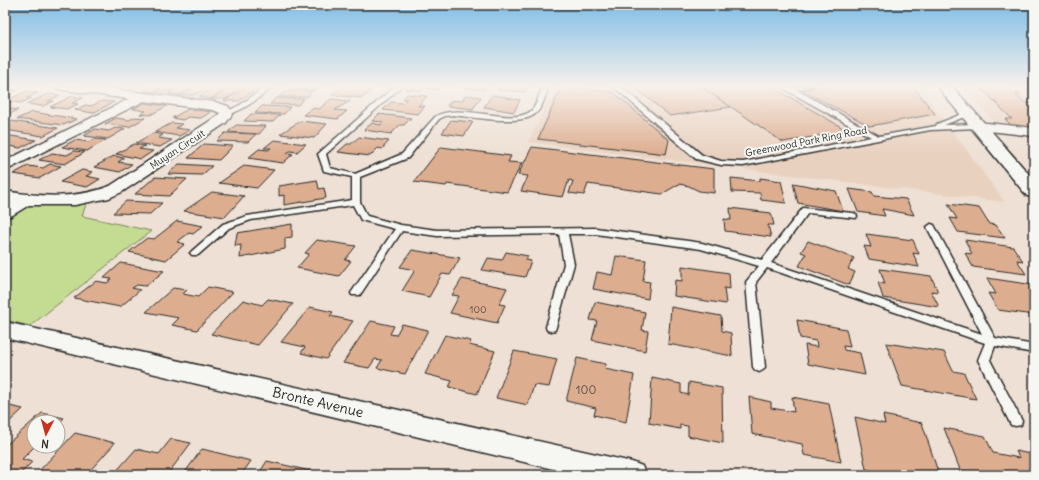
<svg xmlns="http://www.w3.org/2000/svg" width="1039" height="480" viewBox="0 0 1039 480" font-family="Delius,sans-serif">
  <style>
    .built { fill: #e9d1bf }
    .green { fill: #c4dc92; stroke: #78845e }
    .building { fill: #ddad8f; stroke: #2b2b2b }
    .lines { fill: none; stroke-linecap: round; stroke-linejoin: round }
    .service-casing { stroke: #2b2b2b; stroke-width: 3 }
    .minor-casing { stroke: #2b2b2b; stroke-width: 3 }
    .primary-casing { stroke: #2b2b2b; stroke-width: 3 }
    .service { fill: #f6f6f2; fill-rule: evenodd }
    .minor { fill: #f6f6f2; fill-rule: evenodd }
    .primary { fill: #f6f6f2; fill-rule: evenodd }
    .labels { text-anchor: middle; stroke-width: 4; stroke-linejoin: round; paint-order: stroke }
    .far-street-label { font-size: 10px; fill: #2b2b2b; stroke: #f6f6f2 }
    .number-label { font-size: 10px; fill: #584c44 }
    .near-number-label { font-size: 12px; fill: #584c44 }
    .near-street-label { font-size: 14px; fill: #2b2b2b; stroke: #f6f6f2 }
  </style>
  <rect width="100%" height="100%" fill="#eee0d4"/>
  <filter id="ink" filterUnits="userSpaceOnUse"><feTurbulence type="fractalNoise" baseFrequency=".025" numOctaves="2"/><feDisplacementMap in="SourceGraphic" scale="8" xChannelSelector="R" yChannelSelector="G"/><feConvolveMatrix kernelMatrix="1 2 1 2 8 2 1 2 1" color-interpolation-filters="sRGB"/></filter>
  <g filter="url(#ink)">
    <path class="built" d="M556,86H919L1005,202L528,142Z
      M962,86H1034V129L997,125Z"/>
    <path class="green" d="M5,196L88,199L82,216L151,231L30,326L5,320Z"/>
    <path class="building" d="M149,86H165L154,92L144,91Z
      M165,86H180L169,92H154Z
      M180,86H196L180,95L169,94L172,93L169,92Z
      M196,86H211L194,95H180Z
      M216,86H232L211,99L199,96Z
      M232,86H247L226,99H211Z
      M247,86H260L239,101H224Z
      M293,86H320L316,90L289,89Z
      M343,86H372L367,90L371,91L362,98L332,95Z
      M408,86H440L437,90L424,88L421,91L405,89Z
      M487,86L484,90L457,87L458,86Z
      M500,86H528L525,92L497,90Z
      M562,86L613,92L669,140L666,154L538,139Z
      M633,86H712L703,88L731,107L670,116Z
      M712,86H771L848,131L783,142L703,88Z
      M827,86H913L935,114L870,126L802,90Z
      M979,86H1007L1012,91L1018,92L1021,95L1015,94L1025,103H1030L1034,106V129L1013,127L1005,119H1012Z
      M5,89H6L17,90L5,95L11,96L5,98Z
      M27,91L38,93L26,98H32L21,103L5,101Z
      M286,91H312L307,97H279Z
      M48,94L60,95L48,101H54L43,106L26,104Z
      M407,94L427,96L418,106H425L418,114L383,110L391,102L403,103L407,99H403Z
      M466,95L481,97L473,109L447,106L452,100L462,101Z
      M492,95L507,97L506,98L520,100L514,112L484,107Z
      M72,96L83,98L72,103L78,104L67,109L50,107Z
      M276,98L304,99L298,105L270,104Z
      M331,99L350,101L335,110L347,111L338,119L303,115L312,108L319,109Z
      M102,101L114,102L93,113L75,110L85,105L91,106Z
      M144,103L167,106L150,115L140,114L146,111L133,109Z
      M262,106L290,107L284,114L255,113Z
      M5,108L18,110L5,116Z
      M188,109L211,112L201,118L188,117L183,120L172,118Z
      M32,112L77,119L63,125L17,119Z
      M251,114L280,115L273,122L244,121Z
      M379,114L411,118L404,125H400L391,134L364,130L372,123L381,125L383,122L372,121Z
      M135,117L145,118L129,127L105,124L116,118L129,120Z
      M451,120L473,122L464,136L442,133Z
      M11,121L58,128L43,136L5,130V124Z
      M300,121L327,124L314,138L280,134Z
      M172,123L182,124L176,128L190,130L179,136L155,132Z
      M236,125L266,126L259,134L228,132Z
      M115,128L125,129L108,139L84,136L95,129L109,131Z
      M153,133L163,135L158,138L172,140L160,147L136,143Z
      M225,133L256,134L248,142L217,141Z
      M5,135L36,140L20,148L5,145Z
      M359,137L389,141L382,149L378,148L370,156L338,152L347,144H351Z
      M95,139L106,140L87,151L62,147L75,140L89,142Z
      M274,140L306,144L297,152L290,151L287,153L293,154L283,163L248,158L259,149L268,150L271,148H264Z
      M134,144L145,146L139,149L153,151L141,159L116,154Z
      M204,144L233,146L219,160L188,158Z
      M441,147L511,156L508,162L522,163L507,192L447,184L446,186L414,182Z
      M532,147L714,169V193L699,191L689,186L679,184L662,194L588,184L584,195L569,193L573,181L569,180L563,197L521,191L528,176L518,175Z
      M74,151L85,152L65,164L39,160L52,153L67,155Z
      M114,156L124,158L118,162L132,164L120,172L94,167Z
      M50,164L61,166L40,178L13,174L28,166L43,168Z
      M179,164L212,166L202,175L168,174Z
      M244,166L274,170L257,188L219,183Z
      M82,170L93,172L86,176L100,179L87,187L60,182Z
      M155,177L187,179L169,196L135,194Z
      M731,178L760,181V178L781,181L786,203L761,200L760,193L732,192Z
      M317,180L319,189L324,188L326,198L284,205V195L279,196V186Z
      M793,183L836,191L843,211L798,203Z
      M849,189L872,192L874,196L906,199L914,215L882,209L885,216L858,212Z
      M212,192L244,196L225,217L184,211Z
      M126,201L162,203L150,214L113,213Z
      M948,204L979,208L989,224L996,225L1005,238L958,232L950,218L957,219Z
      M730,208L771,213L774,225H768L771,237L725,231L724,219L731,220Z
      M177,221L203,226L193,234L189,233L177,242L185,244L166,260L129,252L147,238L154,239Z
      M292,224V237L285,238V249L240,258L241,245L235,246L237,233Z
      M866,234L913,240L919,254L913,253L919,267L869,259L864,246L871,247Z
      M317,240L356,246L345,260L351,261L339,276L297,268L309,254L305,253Z
      M965,240L1013,247L1023,261L1017,260L1026,274L973,267L965,253L972,254Z
      M808,241L854,258L848,269L855,272L849,285L799,266L806,254L801,252Z
      M412,250L460,258L450,275L442,274L429,297L402,291L415,270L400,267Z
      M506,252L528,256L526,260L531,261L525,277L482,270L488,258L502,260Z
      M616,256L646,260L643,281L650,282L648,299L593,289L597,272L612,275Z
      M121,263L164,271L146,286L137,285L132,288L140,290L120,307L74,298L96,281L107,283L112,279L104,278Z
      M682,266L729,273L730,289L724,288L726,304L674,296L675,280L682,281Z
      M880,269L931,276L938,292L931,291L939,307L883,298L878,282L885,284Z
      M987,278L1034,285V315L998,310L988,293L996,294Z
      M462,279L507,288L499,304L505,305L497,323L450,313L459,296L452,295Z
      M208,287L233,292L197,330L172,325L179,318L146,312L173,288L187,290L183,294L198,297Z
      M268,299L293,304L258,345L211,334L243,300L262,305Z
      M595,302L645,312L642,330L648,331L645,351L592,340L597,321L590,320Z
      M310,307L333,312L330,316L353,321L326,359L301,353L305,347L281,342Z
      M671,307L721,316L722,331L731,333L732,356L668,344Z
      M797,320L846,329L850,347L843,346L844,350L860,353L865,375L808,364L805,345L817,347L816,341L800,338Z
      M371,321L394,326L390,334L396,335L402,324L428,330L405,374L377,368L382,360L375,359L369,368L343,363Z
      M445,335L471,341L469,345L495,351L477,394L449,387L452,381L425,374Z
      M886,343L944,352L953,371L964,373L976,399L902,386Z
      M514,351L557,359L549,387L534,385L528,405L496,398Z
      M577,358L606,364L605,369L634,375L626,422L594,415L596,408L566,401Z
      M652,378L681,384V393L688,395L689,382L722,388L723,443L688,436V426L680,425V429L649,423Z
      M749,397L771,402V408L794,412L792,397L829,404L841,462L804,455L802,444L752,434Z
      M5,405L23,409L5,426Z
      M42,413L64,418L58,424V422H34L35,446L22,459L32,462L19,475H5V446Z
      M883,415L922,423L939,475H891L866,469L855,417L885,424Z
      M944,428L985,436L993,453L1019,458L1016,451L1034,455V475H962Z
      M75,433L115,443L86,475H35Z
      M171,439L191,443L167,475H113L136,449L159,454Z
      M202,449L251,461L241,475H183Z
      M267,461L319,473L318,475H258Z"/>
    <g class="lines">
      <defs>
        <path id="service" d="M266,86L272,87C265,94 232,119 224,113L240,105Z
          M395,86H402L326,154L330,168L355,174L402,154L435,117C458,101 512,127 531,111C537,106 539,94 543,86H549C545,95 543,108 535,114C521,126 472,117 453,115L445,116L439,119L408,158L360,177V202L367,216L401,225L437,230L596,228L702,243L762,260L803,208L853,213L856,214L857,216L856,218L808,213L771,263L982,334L927,227L931,224L934,225L995,338L1034,345V353L995,346L990,360L1022,421L1021,425L1016,426L1011,425L978,360L985,343L767,268L756,282L765,367L763,370L759,372L755,370L753,367L746,282L759,266L701,249L596,234H568L574,264L556,327L555,330L551,331L547,330L546,327L564,264L559,234L437,236L402,231L360,295H352L351,293L395,229L361,220L353,205L251,220L229,228L198,255H192L190,253L192,251L223,224L247,216L352,200V177L324,171L318,154Z
          M568,86H574V87L571,89Z
          M613,86H620L702,155L721,161L743,162L871,137L788,91L782,86L792,88L814,86L797,90L879,136L936,126L937,124L967,112L969,113V115L944,125L977,124L980,126L977,128L930,130L743,166L721,165L696,159Z
          M1029,86H1034V91L1032,90Z"/>
        <path id="minor" d="M51,86H88L215,102L228,106L233,113L226,123L122,192L109,198L75,205H29L11,216L5,217V205L10,202L5,201V191C41,197 76,199 110,186L216,117L220,113L213,110L144,101L5,171V161L129,99L57,89Z
          M977,122L1034,128V136L972,129L970,126L972,123Z
          M5,322L632,462L642,466L646,475H578L5,338Z"/>
        <path id="primary" d="M937,86H952L1034,180V198L1027,196Z"/>
      </defs>
      <use href="#service" class="service-casing"/>
      <use href="#minor" class="minor-casing"/>
      <use href="#primary" class="primary-casing"/>
      <use href="#service" class="service"/>
      <use href="#minor" class="minor"/>
      <use href="#primary" class="primary"/>
    </g>
  </g>
  <linearGradient id="sky" x2="0" y2="1"><stop stop-color="#7fbde6"/><stop offset="0.56" stop-color="#f7f1ec"/><stop offset="1" stop-color="#f7f1ec" stop-opacity="0"/></linearGradient>
  <rect width="1039" height="154" fill="url(#sky)"/>
  <g class="labels">
    <g class="far-street-label">
      <text transform="translate(806 141) rotate(-11)" y="4">Greenwood Park Ring Road</text>
      <text transform="translate(177 149) rotate(-33)" y="4">Muyan Circuit</text>
    </g>
    <g class="number-label">
      <text x="478" y="313">100</text>
    </g>
    <g class="near-number-label">
      <text x="586" y="394">100</text>
    </g>
    <g class="near-street-label">
      <text transform="translate(318 402) rotate(13)" y="5">Bronte Avenue</text>
    </g>
  </g>
  <rect width="1039" height="480" fill="none" stroke="#f6f6f2" stroke-width="20"/>
  <rect x="10" y="10" width="1019" height="460" fill="none" stroke="#2b2b2b" stroke-width="1.5" filter="url(#ink)"/>
  <g transform="translate(46 434) rotate(186)"><circle r="19" fill="#f6f6f2" stroke="#a5a5a2"/>
  <path d="M0-3L7 15L0 10L-7 15Z" fill="#c8321e"/>
  <text y="-6" font-size="11" font-weight="bold" text-anchor="middle" fill="#2b2b2b">N</text>
  </g>
</svg>
